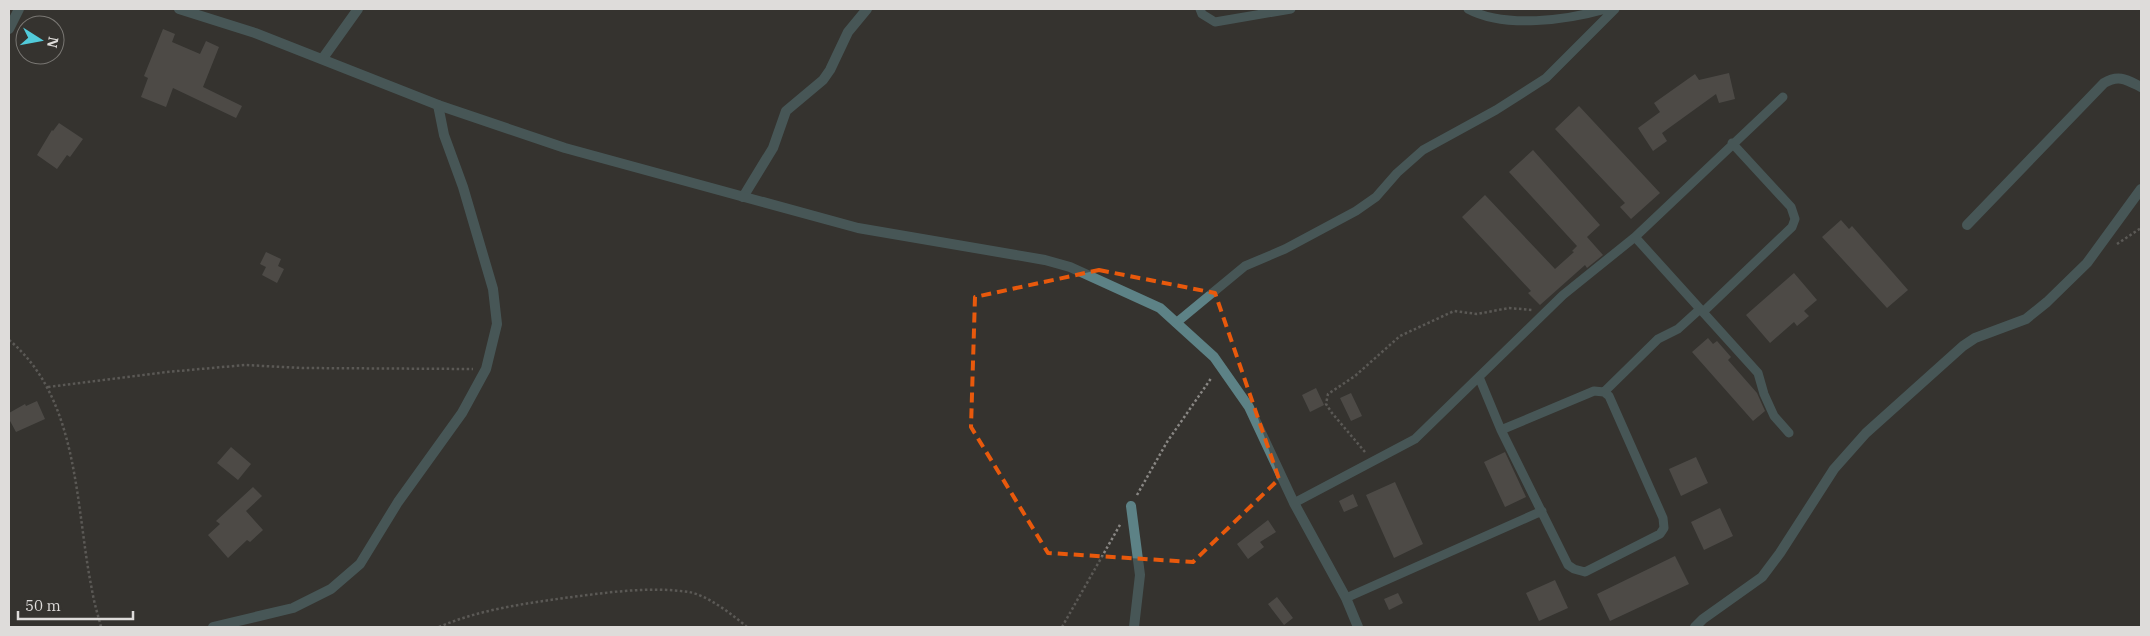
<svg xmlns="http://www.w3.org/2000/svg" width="2150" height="636" viewBox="0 0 2150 636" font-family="'IBM Plex Serif',serif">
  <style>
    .building { fill: #6a6763 }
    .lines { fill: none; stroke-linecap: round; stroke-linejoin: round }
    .path { stroke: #898784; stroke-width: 2.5; stroke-dasharray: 2.5 2.5; stroke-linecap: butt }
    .service { stroke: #5d8286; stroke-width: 9 }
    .minor { stroke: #5d8286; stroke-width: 10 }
    .tertiary { stroke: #5d8286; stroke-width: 10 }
    .marked { fill: none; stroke: #e8590c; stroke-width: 4; stroke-dasharray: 10 6; stroke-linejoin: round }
  </style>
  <rect width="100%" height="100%" fill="#35332f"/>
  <path class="building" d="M163,29L175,34L172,42L200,54L206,41L219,47L203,87L242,106L236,118L173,88L166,107L141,97L148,78L144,76Z
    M1729,73L1735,99L1719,103L1716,94L1662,133L1667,141L1653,151L1638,128L1660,112L1654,103L1695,74L1699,80Z
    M1579,106L1660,193L1631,219L1620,207L1625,203L1555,129Z
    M59,123L83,139L70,157L67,155L57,169L37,155L52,130L53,131Z
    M1533,150L1600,225L1587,237L1603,255L1587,268L1585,265L1540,305L1528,293L1531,291L1462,217L1485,195L1555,269L1574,252L1572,251L1577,246L1509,172Z
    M1841,220L1849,229L1852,226L1908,290L1887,308L1822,237Z
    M266,252L281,259L278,266L284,269L277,283L262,275L266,267L260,264Z
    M1794,273L1817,300L1804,311L1809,316L1797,326L1794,322L1770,343L1746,315Z
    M1708,338L1713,344L1717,341L1731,357L1728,360L1757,393L1765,411L1753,421L1692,352Z
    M1316,388L1324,405L1310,412L1302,395Z
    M1351,393L1362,416L1351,421L1340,398Z
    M37,401L45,419L16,432L9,419V413L25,404L26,406Z
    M231,447L251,464L238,480L217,463Z
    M1505,452L1526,497L1505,507L1484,462Z
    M1696,457L1708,483L1681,496L1669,469Z
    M1395,482L1423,544L1394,558L1366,495Z
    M253,487L262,496L246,511L263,530L250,542L247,540L228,558L208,535L220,524L216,521Z
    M1353,494L1358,506L1344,512L1339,501Z
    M1720,508L1733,536L1704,550L1691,522Z
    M1268,520L1276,532L1260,542L1264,547L1248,559L1237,544Z
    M1675,556L1689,584L1610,621L1597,594Z
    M1555,580L1568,608L1539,621L1526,593Z
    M1398,593L1403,603L1389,610L1384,599Z
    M1277,597L1293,618L1284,625L1268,604Z"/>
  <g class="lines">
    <path class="path" d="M2117,244L2141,228
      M9,340C80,399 75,507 92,590C94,603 98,615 101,627
      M48,387L167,372L245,365L302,368L473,369
      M1365,452L1332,413L1326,404L1328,394L1355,376L1400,336L1454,311L1477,314L1509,308L1532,310
      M1137,495L1167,442L1212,377
      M439,627C478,610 522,604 564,598C604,593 648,586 689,592C707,595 733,615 747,627
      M1062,627L1121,523"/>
    <path class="service" d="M1200,9L1202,14L1215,22L1291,9
      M1468,9C1505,29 1567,20 1606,9
      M1635,237L1758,373L1764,394L1774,416L1789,433
      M1703,312L1792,227L1795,219L1791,207L1732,143
      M1176,323L1245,266L1285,249L1356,211L1376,197L1397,173L1423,150L1496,110L1546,78L1615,9
      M1479,377L1501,430L1568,565L1574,569L1585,572L1660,534L1664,528L1663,518L1609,396L1604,392L1594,391L1501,430
      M1604,392L1658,339L1678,329L1700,309
      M1294,503L1415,439L1563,295L1635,237L1783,97
      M1346,598L1542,511"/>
    <path class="minor" d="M9,29L19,9
      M323,58L358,9
      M743,197L773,148L786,111L823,80L830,70L848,32L867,9
      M1967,225L2104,83C2119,74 2127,80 2141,87
      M1131,506L1140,575L1134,627
      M213,627L293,608L331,589L360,564L398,502L462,413L486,369L497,324L493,289L463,187L444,135L438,105
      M1695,627L1703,619L1762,577L1780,553L1834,469L1866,433L1963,346L1975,338L2026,319L2047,302L2087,263L2141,189"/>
    <path class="tertiary" d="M179,9L255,33L438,105L565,148L858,228L1045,260L1070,267L1160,308L1214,357L1249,407L1294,503L1346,598L1358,627"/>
  </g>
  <path d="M0 0H2150V636H0ZM1099,270L1215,293L1279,479L1193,562L1048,553L971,427L975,297Z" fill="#35332f" fill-opacity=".55" fill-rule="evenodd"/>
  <path class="marked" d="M1099,270L1215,293L1279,479L1193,562L1048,553L971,427L975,297Z"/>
  <rect width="2150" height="636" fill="none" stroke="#dedcda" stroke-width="20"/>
  <g transform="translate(40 40) rotate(101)"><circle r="24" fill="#35332f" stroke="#797773"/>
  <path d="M0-4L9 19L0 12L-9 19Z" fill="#52cbda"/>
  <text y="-8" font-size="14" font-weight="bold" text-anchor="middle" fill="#dedcda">N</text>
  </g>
  <path d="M18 611v8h115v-8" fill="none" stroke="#dedcda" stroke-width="2.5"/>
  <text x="25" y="611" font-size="15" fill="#dedcda" stroke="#35332f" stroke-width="4" paint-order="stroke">50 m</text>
</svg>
